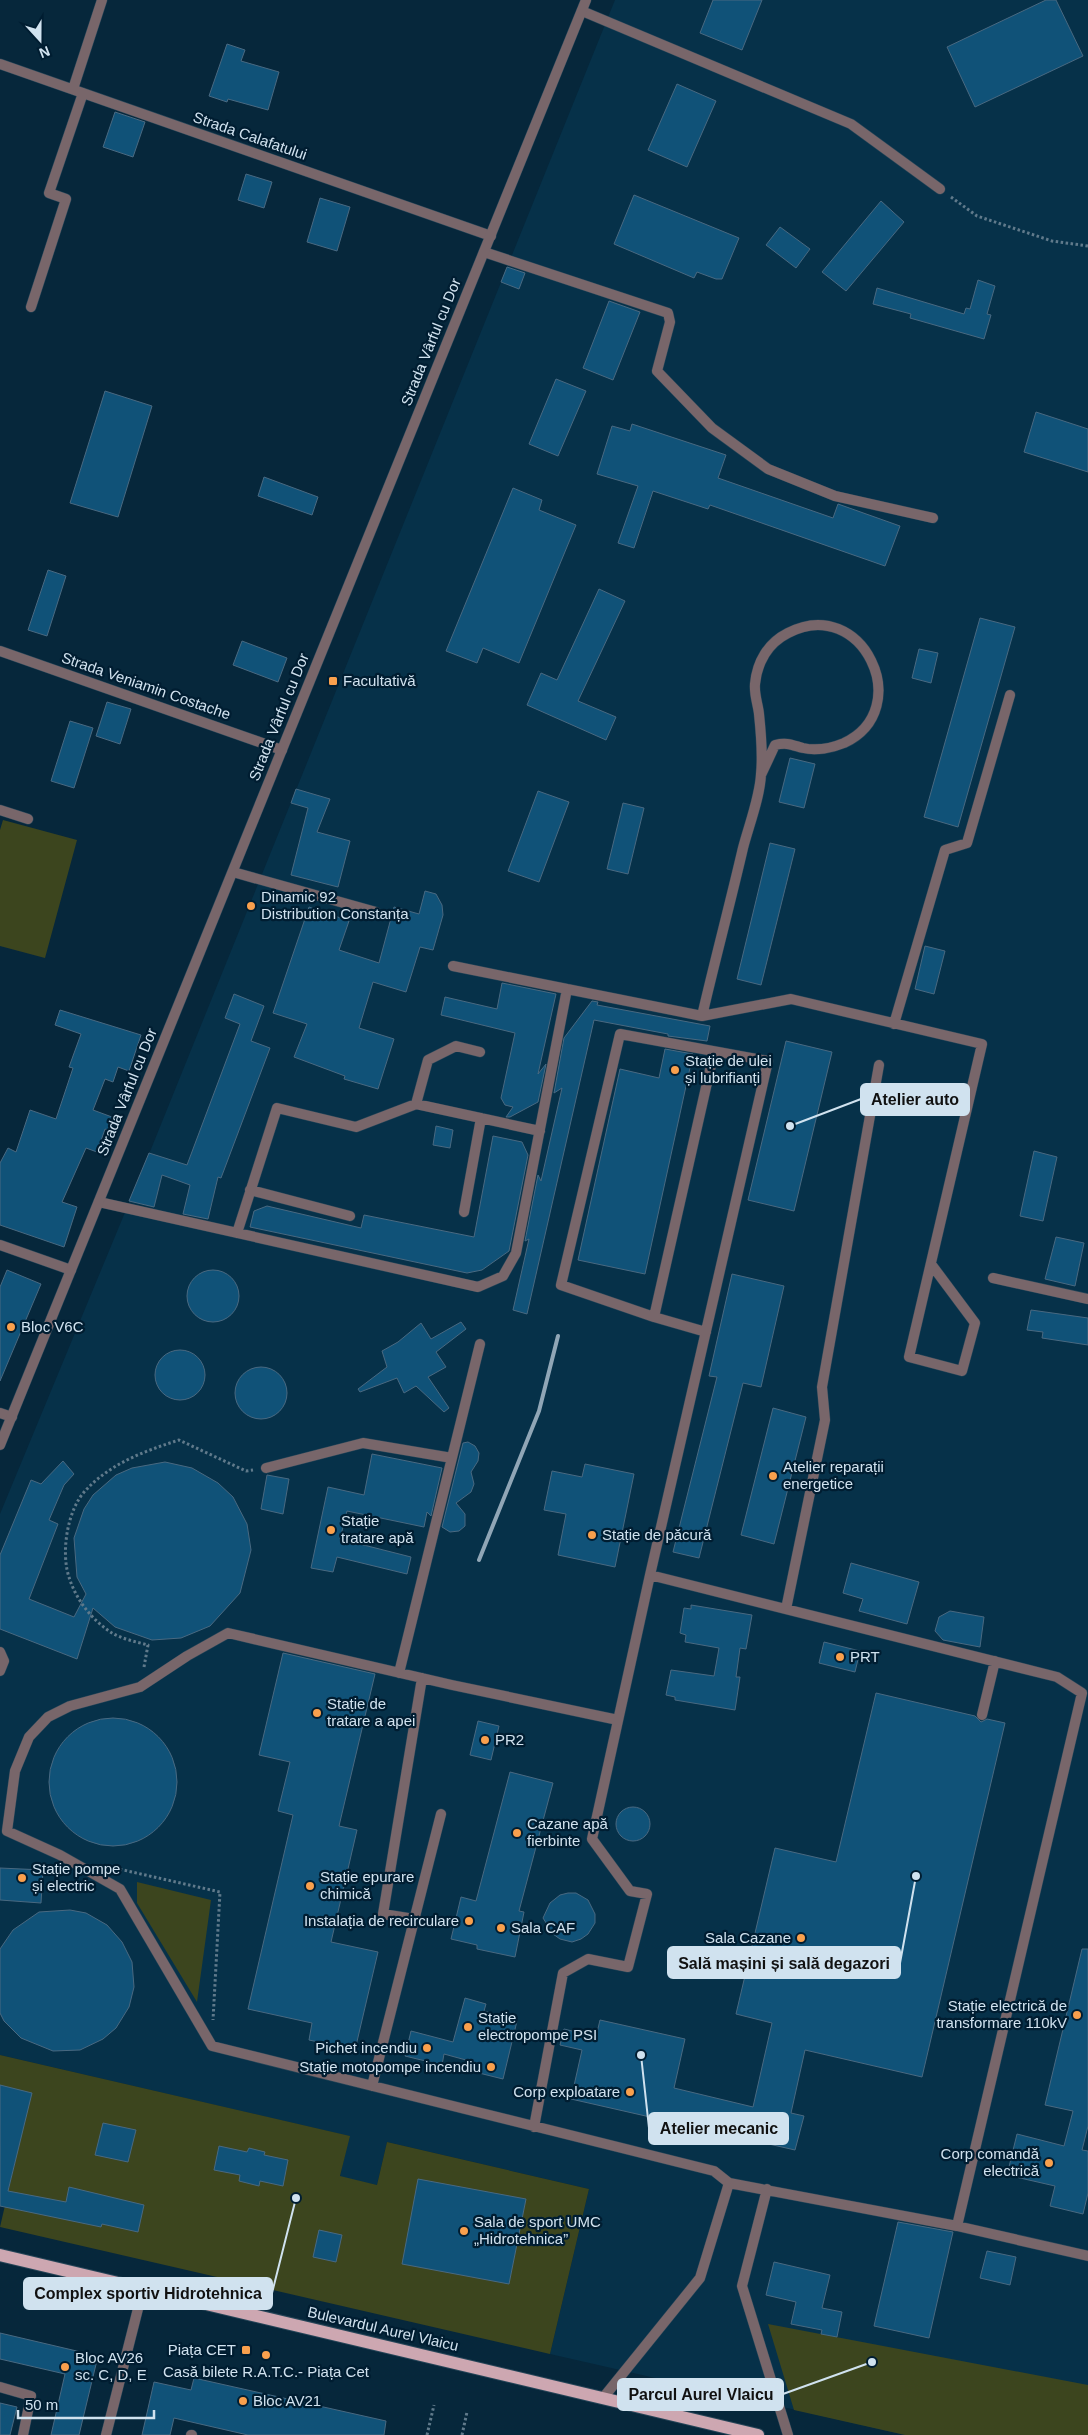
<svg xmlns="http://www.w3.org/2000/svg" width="1088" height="2435" viewBox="0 0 1088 2435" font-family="Helvetica,sans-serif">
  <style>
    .built { fill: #063149 }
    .green { fill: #3c451e }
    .building { fill: #105278; stroke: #496981 }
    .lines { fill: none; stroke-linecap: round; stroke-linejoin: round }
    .service-casing { stroke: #264558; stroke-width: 11 }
    .minor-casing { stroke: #264558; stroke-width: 11 }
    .tertiary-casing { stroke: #264558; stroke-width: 11 }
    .primary-casing { stroke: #264558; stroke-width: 14 }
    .path { stroke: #607a8b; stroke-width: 3; stroke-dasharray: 2.5 2.5; stroke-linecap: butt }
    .service { stroke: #78666a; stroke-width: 10 }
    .minor { stroke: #78666a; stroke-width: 10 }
    .tertiary { stroke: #78666a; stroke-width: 10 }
    .primary { stroke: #cda7b1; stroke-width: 12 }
    .rail { stroke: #90a6b6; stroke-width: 4 }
    .poi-dot { fill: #f9a04d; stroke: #001d31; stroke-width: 2 }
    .labels { text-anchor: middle; stroke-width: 4.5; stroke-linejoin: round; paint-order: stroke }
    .street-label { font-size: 15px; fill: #d0e2ef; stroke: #001d31 }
    .poi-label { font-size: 15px; fill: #d0e2ef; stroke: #001d31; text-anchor: start }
    .leader { fill: none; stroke: #d0e2ef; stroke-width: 2 }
    .callout-dot { fill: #d0e2ef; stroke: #001d31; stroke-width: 2 }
    .callout { fill: #d0e2ef; stroke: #d0e2ef; stroke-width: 2 }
    .callout-label { font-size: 16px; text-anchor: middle; font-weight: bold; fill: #111 }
  </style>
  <rect width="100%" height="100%" fill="#06273b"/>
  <path class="built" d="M615,0H1088V2435H905L550,2354L589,2189L387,2142L377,2185L340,2177L349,2136L0,2055V1514L143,1169Z"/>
  <path class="green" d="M3,820L77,840L45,958L0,946V830Z
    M137,1882L211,1900L197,2002L137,1903Z
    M0,2055L350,2136L340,2176L377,2185L387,2142L589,2189L550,2354L0,2227L31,2093L0,2085Z
    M768,2324L1088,2385V2435H905L794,2410Z"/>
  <path class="building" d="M713,0H762L742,50L700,33Z
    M1046,0H1056L1083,56L975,107L947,47Z
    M227,44L245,50L241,61L279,72L268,110L228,99L227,102L209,96Z
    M677,84L716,101L687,167L648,150Z
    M115,112L145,122L133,157L103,147Z
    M246,174L272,182L264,208L238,200Z
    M634,195L739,238L722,279H716L697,272L694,278L614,244Z
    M320,198L350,207L337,251L307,242Z
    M881,201L904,222L846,291L822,272Z
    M780,227L810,249L796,268L766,245Z
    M507,267L525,273L519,289L501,282Z
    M978,280L995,286L987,314L991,315L984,339L910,318L911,314L873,304L877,288L964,314L966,308L970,309Z
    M609,301L640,312L613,380L583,368Z
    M556,379L586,391L558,456L529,444Z
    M105,391L152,406L118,517L70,503Z
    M1036,412L1088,429V472L1024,452Z
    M632,424L726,455L718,478L833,518L838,504L900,526L885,566L710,505L708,509L653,491L634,548L618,543L638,486L597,474L612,426L630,431Z
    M264,477L318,497L312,515L258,496Z
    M513,488L542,500L539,510L576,525L519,663L483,648L477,663L446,651Z
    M48,570L66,576L47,636L28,630Z
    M599,589L625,601L578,701L616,717L606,740L527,705L541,673L557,680Z
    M980,618L1015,627L958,827L924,817Z
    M242,641L287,658L278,682L233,665Z
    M919,649L938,653L931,683L912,678Z
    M107,702L131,709L120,744L96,736Z
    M70,721L93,728L74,788L51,781Z
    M790,758L815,764L804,808L779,802Z
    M296,789L330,799L317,832L350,841L338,887L291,875L308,808L291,803Z
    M538,791L569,802L539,882L508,871Z
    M623,803L644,808L628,874L607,869Z
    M770,843L795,849L761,985L737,979Z
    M425,891L436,894L442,905L443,915L433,950L420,947L406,992L373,982L359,1028L394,1039L378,1089L344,1079L345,1076L294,1057L307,1024L273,1013L309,907L349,921L339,950L379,963L394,907L419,914Z
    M925,946L945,951L934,994L915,989Z
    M502,983L556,994L538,1074L546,1064L538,1102L510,1117H506L513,1107L505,1105L501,1098L515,1033L441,1015L445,997L497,1009Z
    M234,994L264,1006L251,1041L270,1048L221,1178L218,1177L208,1219L183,1214L190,1185L162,1175L154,1207L129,1201L149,1153L187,1165L240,1024L225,1018Z
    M592,1001L598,1002L597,1005L710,1026L707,1041L668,1036V1034L594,1020L527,1314L513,1310L529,1239L525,1241L538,1175L541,1181L562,1088L554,1093L564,1038Z
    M60,1010L141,1035L129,1071L118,1067L113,1082L105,1079L93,1110L112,1117L108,1130L105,1129L97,1152L86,1148L62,1202L77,1207L64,1247L0,1225V1163L8,1148L16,1152L30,1110L56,1119L73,1068L69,1067L81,1034L55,1025Z
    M786,1041L832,1052L794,1211L748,1200Z
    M665,1049L693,1054L645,1274L578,1260L620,1069L659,1078Z
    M436,1126L453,1130L450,1148L433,1145Z
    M493,1136L522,1142L528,1155L509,1251L482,1270L467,1273L250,1227L254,1211L267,1206L361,1228L364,1215L474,1237Z
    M1034,1151L1057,1157L1043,1221L1020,1216Z
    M1056,1237L1084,1243L1075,1286L1045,1279Z
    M7,1270L41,1284L0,1381V1287Z
    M187 1296a26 26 0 1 1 52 0a26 26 0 1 1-52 0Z
    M732,1274L784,1286L761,1387L743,1383L699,1558L673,1552L717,1377L709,1376Z
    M1031,1310L1088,1318V1345L1042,1338L1043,1332L1027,1330Z
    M461,1322L466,1329L436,1352L446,1367L428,1377L449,1408L444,1412L416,1386L404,1393L397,1378L360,1392L358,1389L387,1367L382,1351L398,1342L421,1323L431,1339Z
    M155 1375a25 25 0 1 1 50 0a25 25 0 1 1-50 0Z
    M235 1393a26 26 0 1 1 52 0a26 26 0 1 1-52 0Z
    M773,1408L806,1417L774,1544L741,1535Z
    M468,1442L475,1446L479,1453L478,1461L471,1472L474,1484L471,1492L456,1503L465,1514V1526L459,1531L450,1532L442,1527L463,1443Z
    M372,1454L442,1468L431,1516L427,1512L424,1527L347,1511L340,1539L411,1557L407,1574L337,1557L333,1572L311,1568L328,1487L364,1495Z
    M63,1461L74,1474L64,1485L49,1520L58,1524L29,1599L74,1617L86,1594L77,1577L74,1538L84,1509L93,1495L116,1475L132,1468L165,1462L192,1468L218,1483L233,1497L247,1524L251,1550L240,1593L210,1626L181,1638L152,1640L115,1627L93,1608L77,1659L0,1629V1555L31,1480L41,1484Z
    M585,1464L634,1474L615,1567L558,1555L566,1514L544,1510L552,1471L582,1477Z
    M267,1475L289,1479L283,1514L261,1509Z
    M851,1563L919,1582L907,1624L859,1611L863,1599L843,1593Z
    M691,1605L752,1615L746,1649L740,1648L736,1677H740L735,1710L675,1700V1697L666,1695L671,1670L714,1676L719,1648L685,1642L686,1635L680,1633L684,1608L691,1609Z
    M950,1611L984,1617L980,1647L943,1640L935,1631L939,1617Z
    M824,1642L860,1651L855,1672L819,1663Z
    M283,1653L375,1674L339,1826L357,1830L331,1942L378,1952L355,2050L309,2040L312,2023L248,2009L293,1815L278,1811L290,1762L259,1755Z
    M876,1693L975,1716L981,1722L987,1719L1005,1723L922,2077L805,2050L791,2113L804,2116L795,2150L571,2099L582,2050L560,2045L564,2029L596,2037L600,2020L685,2039L674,2088L753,2107L772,2023L736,2014L775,1848L836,1862Z
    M49 1782a64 64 0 1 1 128 0a64 64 0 1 1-128 0Z
    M478,1721L499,1726L491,1760L470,1755Z
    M510,1772L553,1783L519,1911L524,1912L515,1957L477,1949V1945L451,1939L461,1897L476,1901Z
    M616 1824a17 17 0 1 1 34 0a17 17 0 1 1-34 0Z
    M0,1868L43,1870L41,1903L0,1900Z
    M568,1893H576L588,1900L595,1914V1923L588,1934L581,1939L572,1942L560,1939L553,1934L543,1918L550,1903L560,1895Z
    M70,1910L86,1913L107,1925L122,1942L132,1962L134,1987L129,2007L116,2028L103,2039L80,2050L53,2051L21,2038L4,2021L0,2013V1949L13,1930L39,1912Z
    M1082,1949H1088V2126L1082,2150L1088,2151V2193L1083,2214L1050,2206L1055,2186L1007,2175L1017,2134L1064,2146L1073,2111L1045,2105Z
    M465,1998L486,2004L484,2011L517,2021L503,2079L475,2072L477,2063L444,2054L442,2065L405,2056L411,2031L453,2042Z
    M0,2085L32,2093L8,2191L66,2202L69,2187L144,2205L138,2232L102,2224L101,2227L0,2206Z
    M103,2123L136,2130L128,2162L95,2155Z
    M219,2146L247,2152L249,2148L265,2152L264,2155L288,2160L283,2186L260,2181L259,2186L239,2181L240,2175L214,2170Z
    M418,2179L526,2199L509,2284L402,2264Z
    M898,2222L953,2232L929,2338L874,2326Z
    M319,2230L342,2235L336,2262L313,2257Z
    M987,2251L1016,2257L1010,2285L980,2278Z
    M774,2262L830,2275L822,2308L842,2312L837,2337L821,2334L822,2330L791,2324L796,2302L766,2295Z
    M0,2333L98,2356L79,2435H51L65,2374L0,2359Z
    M194,2378L386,2421L384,2435H248L174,2418L170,2435H142L154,2382L191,2390Z
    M0,2403L17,2407L10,2435H0Z"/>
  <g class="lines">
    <defs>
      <path id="service" d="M582,11L851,124L940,189
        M484,252L668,313L670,322L657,371L712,428L768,469L835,496L933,518
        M0,810L28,819
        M233,872L376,912
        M453,966L567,989
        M702,1016C715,960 730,904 743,848C749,825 760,797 761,774C763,755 761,733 759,714C758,704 754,695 755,684C757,662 768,643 788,633C862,594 917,709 844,743C832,748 816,751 803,748C792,745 787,742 775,745L761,775
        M894,1024L945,850L967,843L1010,695
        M416,1104L540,1131
        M250,1190L350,1216
        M99,1202L478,1287L503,1276L516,1253L567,989L702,1016L791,999L982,1044L909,1357L962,1371L975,1323L931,1264
        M464,1212L481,1118
        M237,1233L277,1108L356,1127L416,1104L428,1060L456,1046L480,1052
        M993,1278L1088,1299
        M654,1317L706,1332
        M266,1468L363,1443L452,1458
        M650,1575L768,1061L620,1034L561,1285L654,1317L714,1052
        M786,1609L825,1420L822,1387L879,1065
        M0,1652L4,1661L0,1671
        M399,1673L480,1344
        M982,1715L995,1661
        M414,1919L383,1914L422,1678
        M372,2086L441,1814
        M534,2127L563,1973L588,1959L628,1967L647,1894L630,1891L592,1839L650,1575L1057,1677L1082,1693L957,2226L729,2183L714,2171C547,2129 379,2088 212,2046L120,1889L60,1855L7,1831L15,1771L29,1737L48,1717L70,1706L140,1687L187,1656L228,1633L452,1685L618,1720
        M767,2189L742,2286L788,2435
        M957,2226L1088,2256
        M0,2387L31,2396L23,2435
        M603,2398L700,2278L729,2183
        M191,2435H192"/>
      <path id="minor" d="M0,64L491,236
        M73,89L102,0
        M31,307L66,199L49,193L83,93
        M0,651L282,750
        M0,1245L71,1270
        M0,1413L12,1417
        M106,2435L143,2289"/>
      <path id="tertiary" d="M0,1445L586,0"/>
      <path id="primary" d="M0,2255L758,2435"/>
    </defs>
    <use href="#service" class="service-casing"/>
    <use href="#minor" class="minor-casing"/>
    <use href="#tertiary" class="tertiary-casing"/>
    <use href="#primary" class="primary-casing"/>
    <path class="path" d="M951,197L977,216L1052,241L1088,246
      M144,1667L148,1645C137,1642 122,1639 112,1633C93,1621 77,1601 70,1580C60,1555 67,1509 86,1490C111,1463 145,1451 179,1440L246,1471L253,1470
      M110,1867L220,1892L213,2020
      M427,2435L434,2405
      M462,2435L467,2412"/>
    <use href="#service" class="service"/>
    <use href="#minor" class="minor"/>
    <use href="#tertiary" class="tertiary"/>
    <use href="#primary" class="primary"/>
    <path class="rail" d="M479,1560L539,1411L558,1336"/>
  </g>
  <g class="poi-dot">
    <rect x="328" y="676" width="10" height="10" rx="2.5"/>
    <circle cx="251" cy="906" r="5"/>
    <circle cx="675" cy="1070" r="5"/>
    <circle cx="11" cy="1327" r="5"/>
    <circle cx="773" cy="1476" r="5"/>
    <circle cx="331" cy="1530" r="5"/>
    <circle cx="592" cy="1535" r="5"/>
    <circle cx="840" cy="1657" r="5"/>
    <circle cx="317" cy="1713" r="5"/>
    <circle cx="485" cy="1740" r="5"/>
    <circle cx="517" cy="1833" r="5"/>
    <circle cx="22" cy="1878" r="5"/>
    <circle cx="310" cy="1886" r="5"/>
    <circle cx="469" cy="1921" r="5"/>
    <circle cx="501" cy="1928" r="5"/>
    <circle cx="801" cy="1938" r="5"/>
    <circle cx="1077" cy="2015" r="5"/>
    <circle cx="468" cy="2027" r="5"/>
    <circle cx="427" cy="2048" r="5"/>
    <circle cx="491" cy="2067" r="5"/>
    <circle cx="630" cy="2092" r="5"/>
    <circle cx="1049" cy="2163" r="5"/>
    <circle cx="464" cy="2231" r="5"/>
    <rect x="241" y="2345" width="10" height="10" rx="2.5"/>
    <circle cx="266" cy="2355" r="5"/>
    <circle cx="65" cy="2367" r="5"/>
    <circle cx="243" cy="2401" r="5"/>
  </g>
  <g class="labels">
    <g class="street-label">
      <text transform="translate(250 136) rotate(19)" y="5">Strada Calafatului</text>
      <text transform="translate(431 342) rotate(-68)" y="5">Strada Vârful cu Dor</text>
      <text transform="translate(146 686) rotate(19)" y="5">Strada Veniamin Costache</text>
      <text transform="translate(279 717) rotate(-68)" y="5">Strada Vârful cu Dor</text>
      <text transform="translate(127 1092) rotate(-68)" y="5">Strada Vârful cu Dor</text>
      <text transform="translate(383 2329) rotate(13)" y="5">Bulevardul Aurel Vlaicu</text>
    </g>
    <g class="poi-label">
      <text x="343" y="686">Facultativă</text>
      <text x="261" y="902">Dinamic 92<tspan x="261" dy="17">Distribution Constanța</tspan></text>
      <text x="685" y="1066">Stație de ulei<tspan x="685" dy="17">și lubrifianți</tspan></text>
      <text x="21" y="1332">Bloc V6C</text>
      <text x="783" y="1472">Atelier reparații<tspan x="783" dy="17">energetice</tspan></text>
      <text x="341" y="1526">Stație<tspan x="341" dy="17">tratare apă</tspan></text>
      <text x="602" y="1540">Stație de păcură</text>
      <text x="850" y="1662">PRT</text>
      <text x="327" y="1709">Stație de<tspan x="327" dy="17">tratare a apei</tspan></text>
      <text x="495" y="1745">PR2</text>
      <text x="527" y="1829">Cazane apă<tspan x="527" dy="17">fierbinte</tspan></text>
      <text x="32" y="1874">Stație pompe<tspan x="32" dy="17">și electric</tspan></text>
      <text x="320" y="1882">Stație epurare<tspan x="320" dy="17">chimică</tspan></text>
      <text x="459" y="1926" text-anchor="end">Instalația de recirculare</text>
      <text x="511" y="1933">Sala CAF</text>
      <text x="791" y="1943" text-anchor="end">Sala Cazane</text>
      <text x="1067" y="2011" text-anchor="end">Stație electrică de<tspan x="1067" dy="17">transformare 110kV</tspan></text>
      <text x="478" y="2023">Stație<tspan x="478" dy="17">electropompe PSI</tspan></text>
      <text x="417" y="2053" text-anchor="end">Pichet incendiu</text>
      <text x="481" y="2072" text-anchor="end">Stație motopompe incendiu</text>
      <text x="620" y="2097" text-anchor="end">Corp exploatare</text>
      <text x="1039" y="2159" text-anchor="end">Corp comandă<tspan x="1039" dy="17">electrică</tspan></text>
      <text x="474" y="2227">Sala de sport UMC<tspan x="474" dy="17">„Hidrotehnica”</tspan></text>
      <text x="236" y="2355" text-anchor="end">Piața CET</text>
      <text x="75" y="2363">Bloc AV26<tspan x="75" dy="17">sc. C, D, E</tspan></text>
      <text x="266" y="2377" text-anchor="middle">Casă bilete R.A.T.C.- Piața Cet</text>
      <text x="253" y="2406">Bloc AV21</text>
    </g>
  </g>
  <path class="leader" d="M790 1126L861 1099M916 1876L900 1963M641 2055L649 2128M296 2198L272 2293M872 2362L783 2394"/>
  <g class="callout-dot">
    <circle cx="790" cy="1126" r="5"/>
    <circle cx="916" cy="1876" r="5"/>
    <circle cx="641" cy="2055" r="5"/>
    <circle cx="296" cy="2198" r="5"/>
    <circle cx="872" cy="2362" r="5"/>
  </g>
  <g class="callout">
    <rect x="861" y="1084" width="108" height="31" rx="5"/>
    <rect x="668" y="1947" width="232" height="31" rx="5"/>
    <rect x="649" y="2113" width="139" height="31" rx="5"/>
    <rect x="24" y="2278" width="248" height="31" rx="5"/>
    <rect x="618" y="2379" width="165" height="31" rx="5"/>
  </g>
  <g class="callout-label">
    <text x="915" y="1105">Atelier auto</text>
    <text x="784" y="1969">Sală mașini și sală degazori</text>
    <text x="719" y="2134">Atelier mecanic</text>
    <text x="148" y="2299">Complex sportiv Hidrotehnica</text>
    <text x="701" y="2400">Parcul Aurel Vlaicu</text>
  </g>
  <g transform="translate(40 40) rotate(159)" stroke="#001d31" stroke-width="4" paint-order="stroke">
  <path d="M0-4L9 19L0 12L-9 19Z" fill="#d0e2ef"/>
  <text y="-8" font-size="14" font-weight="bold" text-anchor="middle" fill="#d0e2ef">N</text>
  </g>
  <path d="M18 2410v8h136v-8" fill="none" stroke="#d0e2ef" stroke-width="2.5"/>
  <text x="25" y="2410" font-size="15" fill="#d0e2ef" stroke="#001d31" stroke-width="4" paint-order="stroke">50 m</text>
</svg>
